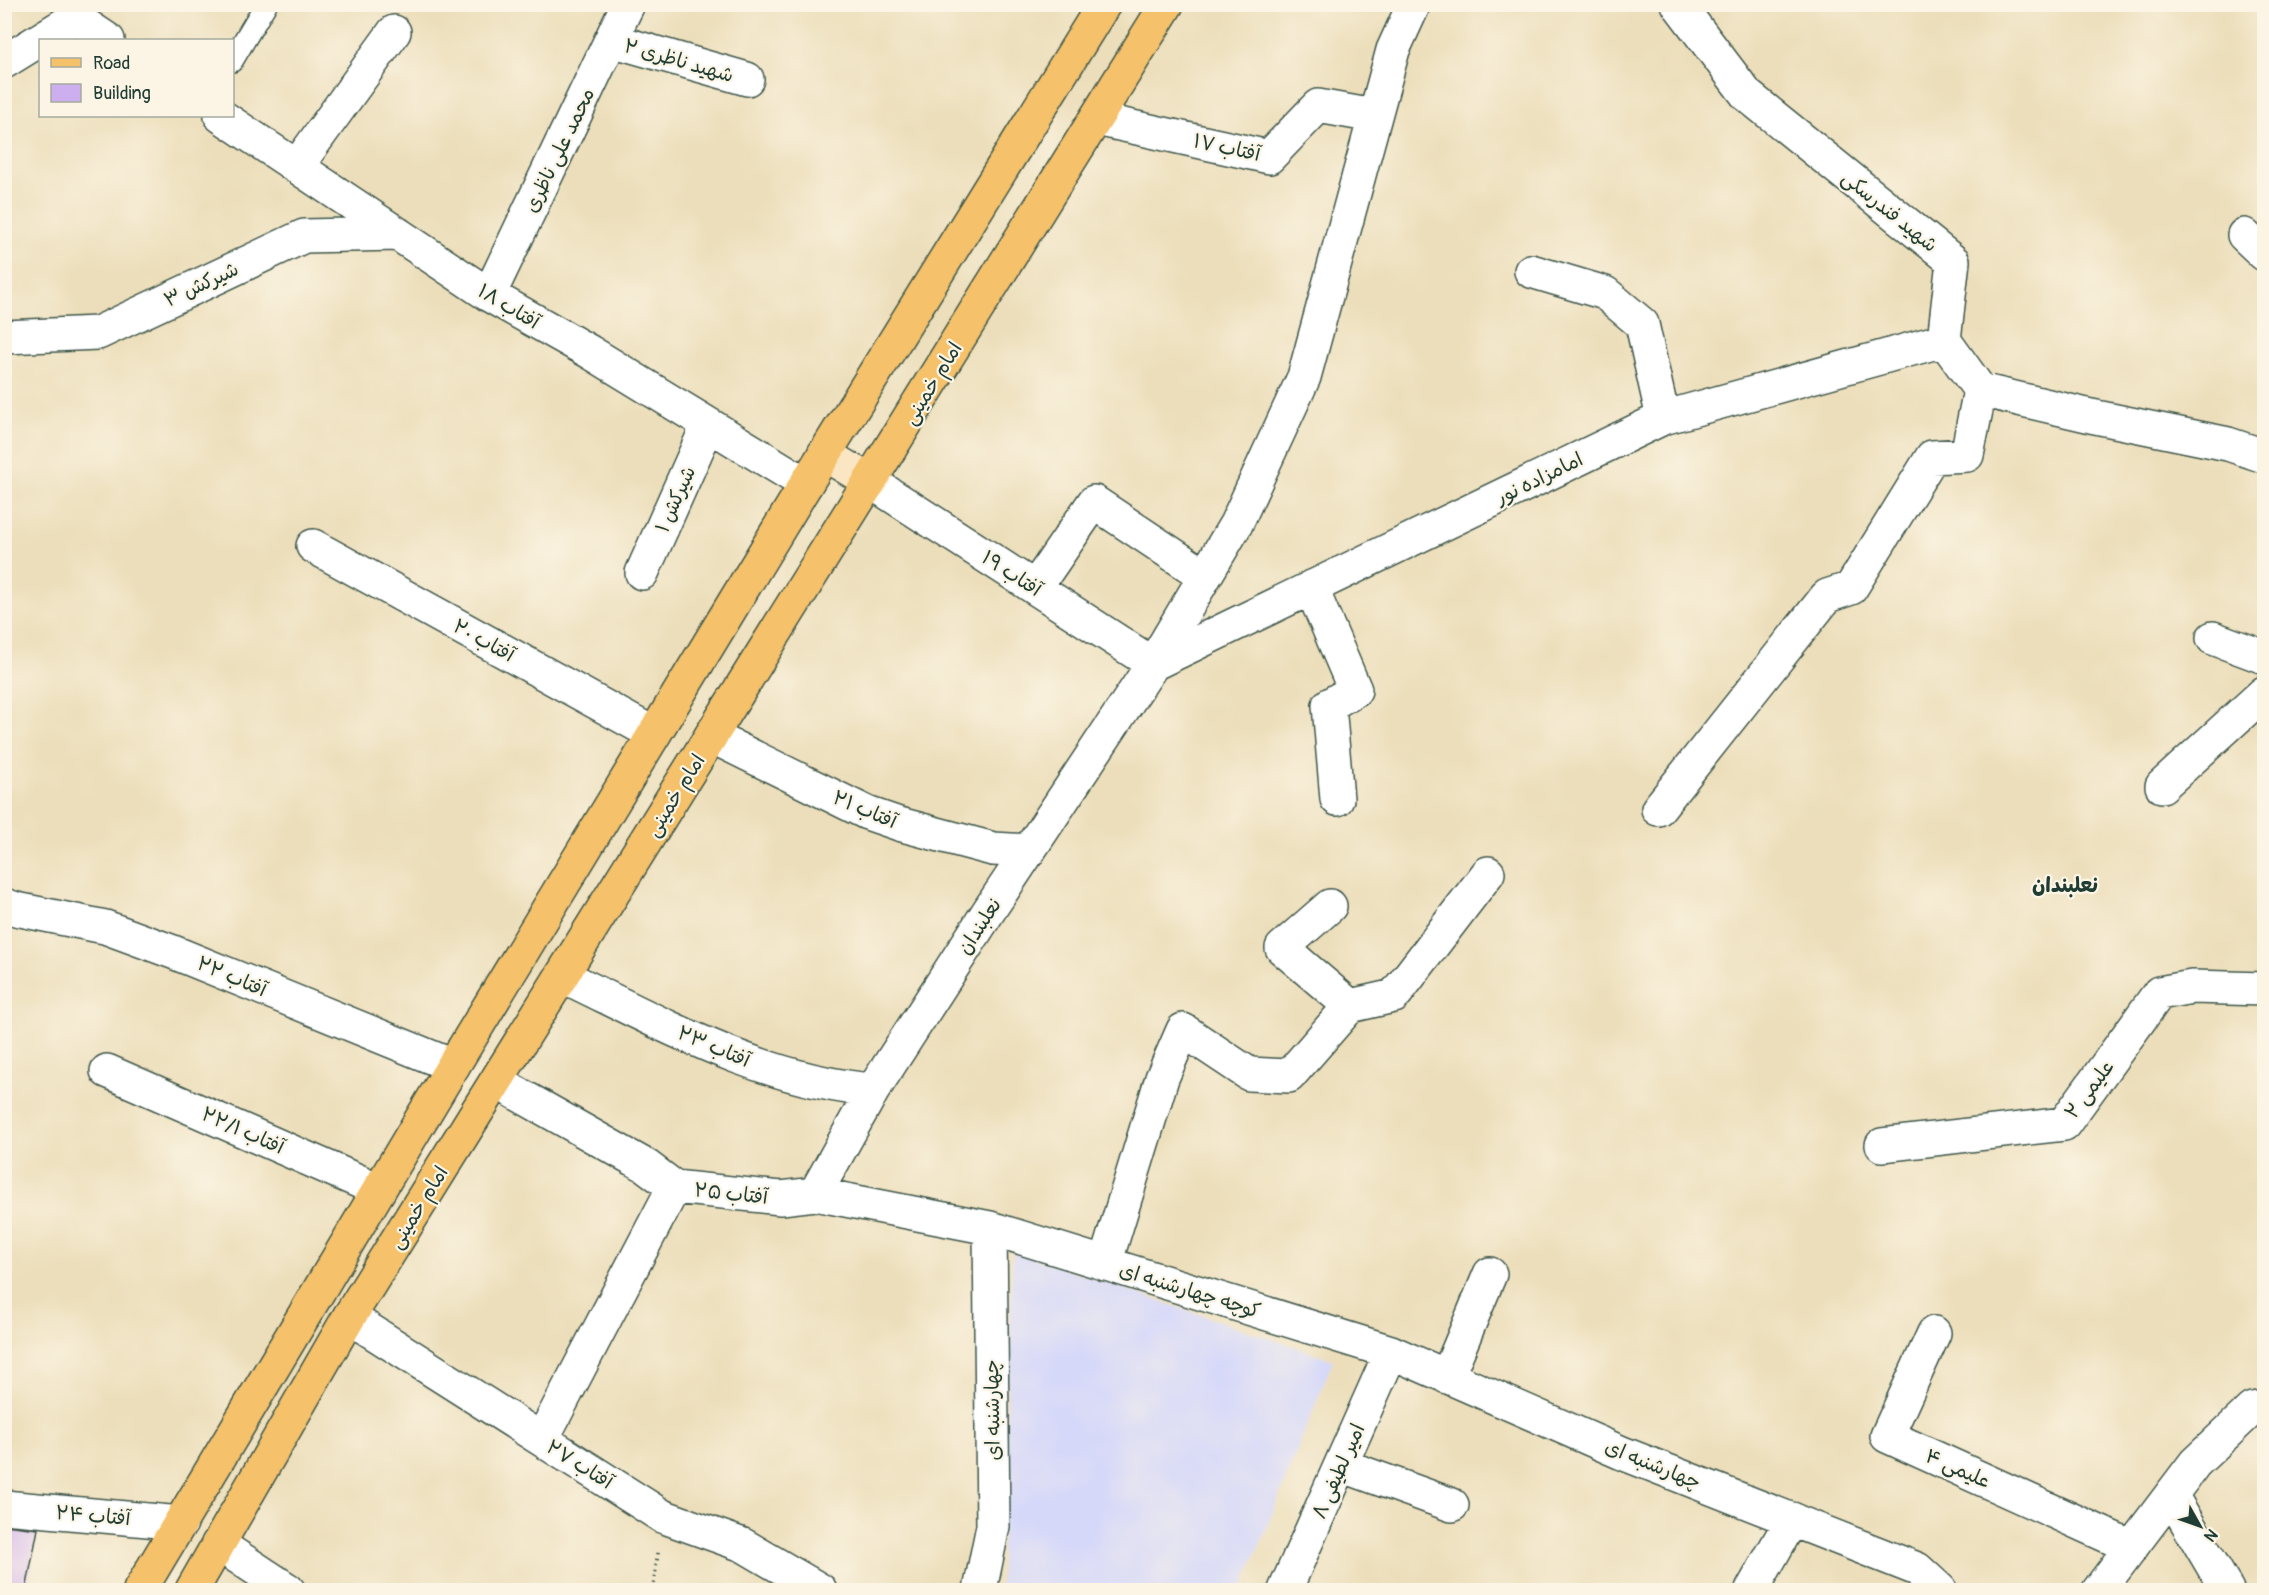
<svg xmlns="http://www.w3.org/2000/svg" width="2269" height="1595" viewBox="0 0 2269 1595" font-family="Pangolin,'Playpen Sans Arabic',sans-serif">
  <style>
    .built { fill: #d6d8f9 }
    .building { fill: #cdaeee }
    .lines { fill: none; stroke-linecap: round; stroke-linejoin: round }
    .lane-casing { stroke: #3e5548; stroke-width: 24 }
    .street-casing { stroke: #3e5548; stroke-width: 36 }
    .secondary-casing { stroke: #3e5548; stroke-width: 36 }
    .primary-casing { stroke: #3e5548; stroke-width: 36 }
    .path { stroke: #3e5548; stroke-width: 4; stroke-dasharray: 1.5 4.5; stroke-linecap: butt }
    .lane { stroke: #fff; stroke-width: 21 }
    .street { stroke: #fff; stroke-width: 33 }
    .secondary { stroke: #fbe6c4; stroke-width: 33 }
    .primary { stroke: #f5c16b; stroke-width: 33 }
    .labels { text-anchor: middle; stroke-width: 4.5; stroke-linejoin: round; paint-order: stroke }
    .street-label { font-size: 20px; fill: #1f3d34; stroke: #fcf5e5 }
    .neighbourhood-label { font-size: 21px; font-weight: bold; fill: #1f3d34; stroke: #fcf5e5 }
  </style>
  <rect width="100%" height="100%" fill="#fcf5e5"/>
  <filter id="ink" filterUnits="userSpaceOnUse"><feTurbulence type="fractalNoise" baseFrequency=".0167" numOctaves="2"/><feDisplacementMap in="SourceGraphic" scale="12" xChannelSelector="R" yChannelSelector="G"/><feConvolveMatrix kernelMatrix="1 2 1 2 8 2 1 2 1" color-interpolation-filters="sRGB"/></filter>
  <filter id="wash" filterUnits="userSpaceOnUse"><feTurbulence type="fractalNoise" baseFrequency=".008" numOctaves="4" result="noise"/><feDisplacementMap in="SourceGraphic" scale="24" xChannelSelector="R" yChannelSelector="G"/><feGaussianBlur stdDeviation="1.35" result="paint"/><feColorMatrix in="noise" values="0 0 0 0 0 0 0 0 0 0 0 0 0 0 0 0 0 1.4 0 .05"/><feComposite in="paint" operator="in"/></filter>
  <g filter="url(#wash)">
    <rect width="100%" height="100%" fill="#ecdeba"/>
    <path class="built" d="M1013,1251L1333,1360L1242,1590H1000Z"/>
    <g id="blocks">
      <path class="building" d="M4,1525L38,1529L26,1590H4Z"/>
    </g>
  </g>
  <g filter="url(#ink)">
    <use href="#blocks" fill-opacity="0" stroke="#3e5548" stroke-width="1.5"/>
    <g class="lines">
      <defs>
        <path id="lane" d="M232,61L266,4"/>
        <path id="street" d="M1678,4L1747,95L1953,261L1944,340L1980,390L2091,416L2228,444L2264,456
          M75,18L108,40
          M611,40L747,79
          M4,62L75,18
          M221,116L489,295L590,352L806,484
          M1096,119L1269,157L1318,106L1374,116
          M297,166L394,32
          M2244,235L2264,254
          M1531,271L1605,293L1642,324L1663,418
          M489,295L628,4
          M4,337L98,333L304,236L398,234
          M871,482L1153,664
          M313,546L654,734
          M642,573L708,425
          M1311,587L1355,690L1329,705L1337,799
          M1035,588L1094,502L1205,576
          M2213,638L2264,657
          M1153,664L1663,418L1944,340
          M711,736L867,813L899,824L993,849L1029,851
          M2162,786L2264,693
          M1658,809L1827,596L1851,588L1932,457L1967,455L1980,390
          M4,905L16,909L105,927L173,952L453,1066
          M1330,906L1282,948L1350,1006
          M563,976C661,1023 763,1081 873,1090
          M107,1071L379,1190
          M497,1082L646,1166L674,1187L781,1198L815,1194L990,1228L1391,1352L1622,1453L1917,1569L1940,1590
          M1882,1145L2064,1124L2159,993L2192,987L2264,989
          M815,1194L873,1090L990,909L1153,664L1236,524L1304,377L1393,50L1414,4
          M1105,1264L1162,1078L1183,1030L1249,1074L1289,1076L1350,1006L1394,996L1488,873
          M349,1317L662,1516L743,1545L820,1590
          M1934,1333L1887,1436L2132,1547
          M1447,1377L1490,1274
          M542,1439L674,1187
          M1341,1465L1452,1505
          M2171,1495L2227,1590
          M4,1507L181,1523
          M218,1544L288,1590
          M980,1590L993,1526L990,1228
          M1285,1590L1391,1352
          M1752,1590L1792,1519
          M2099,1590L2195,1463L2252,1409L2264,1407"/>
        <path id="secondary" d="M824,454L871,482"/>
        <path id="primary" d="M140,1590L453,1066L806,484L1104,4
          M192,1590L349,1317L1167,4"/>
      </defs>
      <use href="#lane" class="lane-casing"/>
      <use href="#street" class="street-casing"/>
      <use href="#secondary" class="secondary-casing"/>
      <use href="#primary" class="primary-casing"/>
      <path class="path" d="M653,1590L658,1552"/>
      <use href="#lane" class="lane"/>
      <use href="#street" class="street"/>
      <use href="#secondary" class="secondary"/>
      <use href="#primary" class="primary"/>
    </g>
  </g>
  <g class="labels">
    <g class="street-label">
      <text transform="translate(679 60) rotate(16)" y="7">۲ شهید ناظری</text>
      <text transform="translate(1227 147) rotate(12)" y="7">۱۷ آفتاب</text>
      <text transform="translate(559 150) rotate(-64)" y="7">محمد علی ناظری</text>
      <text transform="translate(1890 211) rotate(39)" y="7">شهید فندرسکی</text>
      <text transform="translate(201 284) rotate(-25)" y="7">۳ شیرکش</text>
      <text transform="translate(509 306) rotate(31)" y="7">آفتاب ۱۸</text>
      <text transform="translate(932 383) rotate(-58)" y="7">امام خمینی</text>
      <text transform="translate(1539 478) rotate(-26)" y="7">امامزاده نور</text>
      <text transform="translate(675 499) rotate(-66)" y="7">شیرکش ۱</text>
      <text transform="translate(1012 573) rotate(33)" y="7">۱۹ آفتاب</text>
      <text transform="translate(484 640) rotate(29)" y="7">۲۰ آفتاب</text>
      <text transform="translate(675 795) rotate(-58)" y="7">امام خمینی</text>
      <text transform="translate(865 809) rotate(23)" y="7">آفتاب ۲۱</text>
      <text transform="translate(979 926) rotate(-57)" y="7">نعلبندان</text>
      <text transform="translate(232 976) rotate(23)" y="7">آفتاب ۲۲</text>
      <text transform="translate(714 1046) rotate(23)" y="7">آفتاب ۲۳</text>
      <text transform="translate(2089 1089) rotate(-53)" y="7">۲ علیمی</text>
      <text transform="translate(243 1130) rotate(24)" y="7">آفتاب ۲۲/۱</text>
      <text transform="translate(731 1193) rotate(6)" y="7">آفتاب ۲۵</text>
      <text transform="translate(418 1207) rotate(-58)" y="7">امام خمینی</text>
      <text transform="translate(1190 1290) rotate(17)" y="7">کوچه چهارشنبه ای</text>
      <text transform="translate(992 1410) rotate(-91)" y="7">چهارشنبه ای</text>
      <text transform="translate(580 1464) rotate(32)" y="7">آفتاب ۲۷</text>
      <text transform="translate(1653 1464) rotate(22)" y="7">چهارشنبه ای</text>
      <text transform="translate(1958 1468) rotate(24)" y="7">۴ علیمی</text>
      <text transform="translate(1338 1471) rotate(-66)" y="7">۸ امیر لطیفی</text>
      <text transform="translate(93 1515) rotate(5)" y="7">آفتاب ۲۴</text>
    </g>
    <g class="neighbourhood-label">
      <text x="2065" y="892">نعلبندان</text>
    </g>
  </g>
  <rect width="2269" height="1595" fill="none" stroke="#fcf5e5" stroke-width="24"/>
  <rect x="39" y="39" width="195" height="78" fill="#fcf5e5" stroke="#a4ab9e" stroke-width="1.5"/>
  <rect x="51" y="58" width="30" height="9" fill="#f5c16b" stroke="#a4ab9e" stroke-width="1.5"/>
  <text x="93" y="69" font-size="18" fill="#1f3d34">Road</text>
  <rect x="51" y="84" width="30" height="18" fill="#cdaeee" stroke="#a4ab9e" stroke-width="1.5"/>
  <text x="93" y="99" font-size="18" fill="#1f3d34">Building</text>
  <g transform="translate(2200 1526) rotate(130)" stroke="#fcf5e5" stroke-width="4.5" paint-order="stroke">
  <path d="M0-4.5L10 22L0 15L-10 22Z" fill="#1f3d34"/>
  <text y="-9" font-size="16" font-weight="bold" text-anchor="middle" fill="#1f3d34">N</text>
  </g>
</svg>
